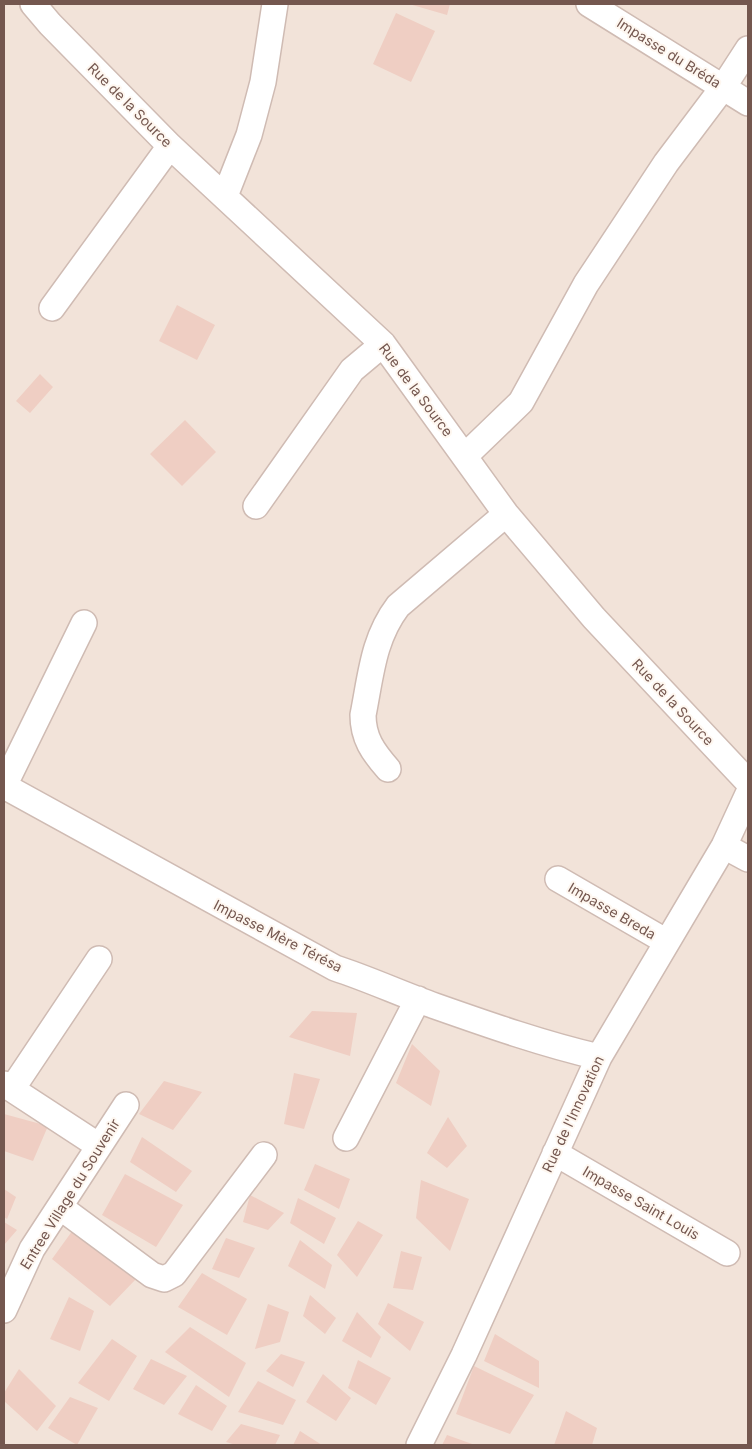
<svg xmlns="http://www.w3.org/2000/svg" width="752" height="1449" viewBox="0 0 752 1449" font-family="Inter,sans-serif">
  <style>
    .residential { fill: #f2e3d9 }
    .building { fill: #efcec3 }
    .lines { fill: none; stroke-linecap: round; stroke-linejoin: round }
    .minor-casing { stroke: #cfbbb3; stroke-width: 28 }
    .minor { stroke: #fff; stroke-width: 25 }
    .labels { text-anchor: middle; stroke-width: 4; stroke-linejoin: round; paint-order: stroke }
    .street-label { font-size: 14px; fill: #74574f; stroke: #fef7f0 }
  </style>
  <rect width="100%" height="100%" fill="#fbf2ea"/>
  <path class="residential" d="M4,4H748V1445H4Z"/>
  <path class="building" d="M409,4H450L447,15Z
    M396,13L435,31L411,82L373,64Z
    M177,305L215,325L197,360L159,341Z
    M40,374L53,387L30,413L16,401Z
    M185,420L216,452L182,486L150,454Z
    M312,1011L357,1013L350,1056L289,1037Z
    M412,1044L440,1071L431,1106L396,1083Z
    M294,1073L320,1079L304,1129L284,1124Z
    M164,1081L202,1092L173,1130L139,1114Z
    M4,1114L48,1126L33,1161L4,1151Z
    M448,1117L467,1146L447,1168L427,1153Z
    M142,1137L192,1171L176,1192L130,1162Z
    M315,1164L350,1179L339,1209L304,1190Z
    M125,1174L183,1205L156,1247L102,1215Z
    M421,1180L469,1199L450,1251L416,1218Z
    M4,1189L16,1197L7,1219L4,1217Z
    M250,1195L284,1213L268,1230L243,1222Z
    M298,1198L336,1218L324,1244L290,1223Z
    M358,1221L383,1235L357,1277L337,1255Z
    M4,1222L17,1230L4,1245Z
    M78,1223L136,1279L110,1306L52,1259Z
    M226,1238L255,1248L239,1278L212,1269Z
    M300,1240L332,1265L325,1289L288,1266Z
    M401,1251L422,1257L413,1290L393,1288Z
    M202,1273L247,1299L227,1335L178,1307Z
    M310,1295L336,1318L325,1334L303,1316Z
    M69,1297L94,1311L80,1351L50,1339Z
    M388,1303L424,1322L410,1351L378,1324Z
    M268,1304L289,1312L280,1342L255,1349Z
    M357,1312L381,1337L371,1358L342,1341Z
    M190,1327L246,1363L229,1397L165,1352Z
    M495,1334L539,1361V1388L484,1361Z
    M112,1339L137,1356L109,1401L78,1383Z
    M281,1354L305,1362L293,1387L266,1371Z
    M151,1359L187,1376L164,1405L133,1389Z
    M358,1360L391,1378L376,1405L348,1388Z
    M474,1366L534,1395L510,1434L456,1414Z
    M19,1369L56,1406L37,1431L4,1401V1393Z
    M323,1374L351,1398L336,1421L306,1402Z
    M258,1381L296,1400L283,1425L238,1412Z
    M196,1385L227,1406L212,1431L178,1414Z
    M70,1397L98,1408L77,1445L48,1428Z
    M566,1411L597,1428L592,1445H554Z
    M241,1424L280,1435L275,1445H236L226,1442Z
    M300,1431L322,1445H293Z
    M447,1435L475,1445H442Z"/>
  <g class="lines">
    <defs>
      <path id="minor" d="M33,4L50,24L170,146L383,344L506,514L594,618L748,782
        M589,4L748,103
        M225,196L249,135L263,82L275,4
        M52,308L170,146
        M465,456L521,402L586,284L666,163L724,86L748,49
        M256,506L352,370L383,344
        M388,769C373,752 363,738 363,715C371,675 373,639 398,606L506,514
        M4,786L335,968C369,979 401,994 435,1006C489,1025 543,1044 599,1057
        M4,786L84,623
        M724,846L748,859
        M558,879L667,942
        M4,1084L99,1146
        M12,1089L99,959
        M346,1138L418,999
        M555,1153L727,1253
        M60,1207L152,1275L164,1279L174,1274L264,1155
        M4,1310L32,1249L126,1105
        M419,1445L464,1355L599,1057L724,846L748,794"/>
    </defs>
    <use href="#minor" class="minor-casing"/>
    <use href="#minor" class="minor"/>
  </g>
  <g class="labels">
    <g class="street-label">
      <text transform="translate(669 53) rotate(32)" y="5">Impasse du Bréda</text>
      <text transform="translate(130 105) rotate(45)" y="5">Rue de la Source</text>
      <text transform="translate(416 390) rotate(53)" y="5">Rue de la Source</text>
      <text transform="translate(673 702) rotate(47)" y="5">Rue de la Source</text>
      <text transform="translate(612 911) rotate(30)" y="5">Impasse Breda</text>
      <text transform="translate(278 936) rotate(27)" y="5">Impasse Mère Térésa</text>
      <text transform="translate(573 1114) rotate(-65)" y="5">Rue de l'Innovation</text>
      <text transform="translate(70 1194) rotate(-58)" y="5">Entree Village du Souvenir</text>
      <text transform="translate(641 1203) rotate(30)" y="5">Impasse Saint Louis</text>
    </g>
  </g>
  <rect width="752" height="1449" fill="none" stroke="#74574f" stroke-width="10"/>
</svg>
